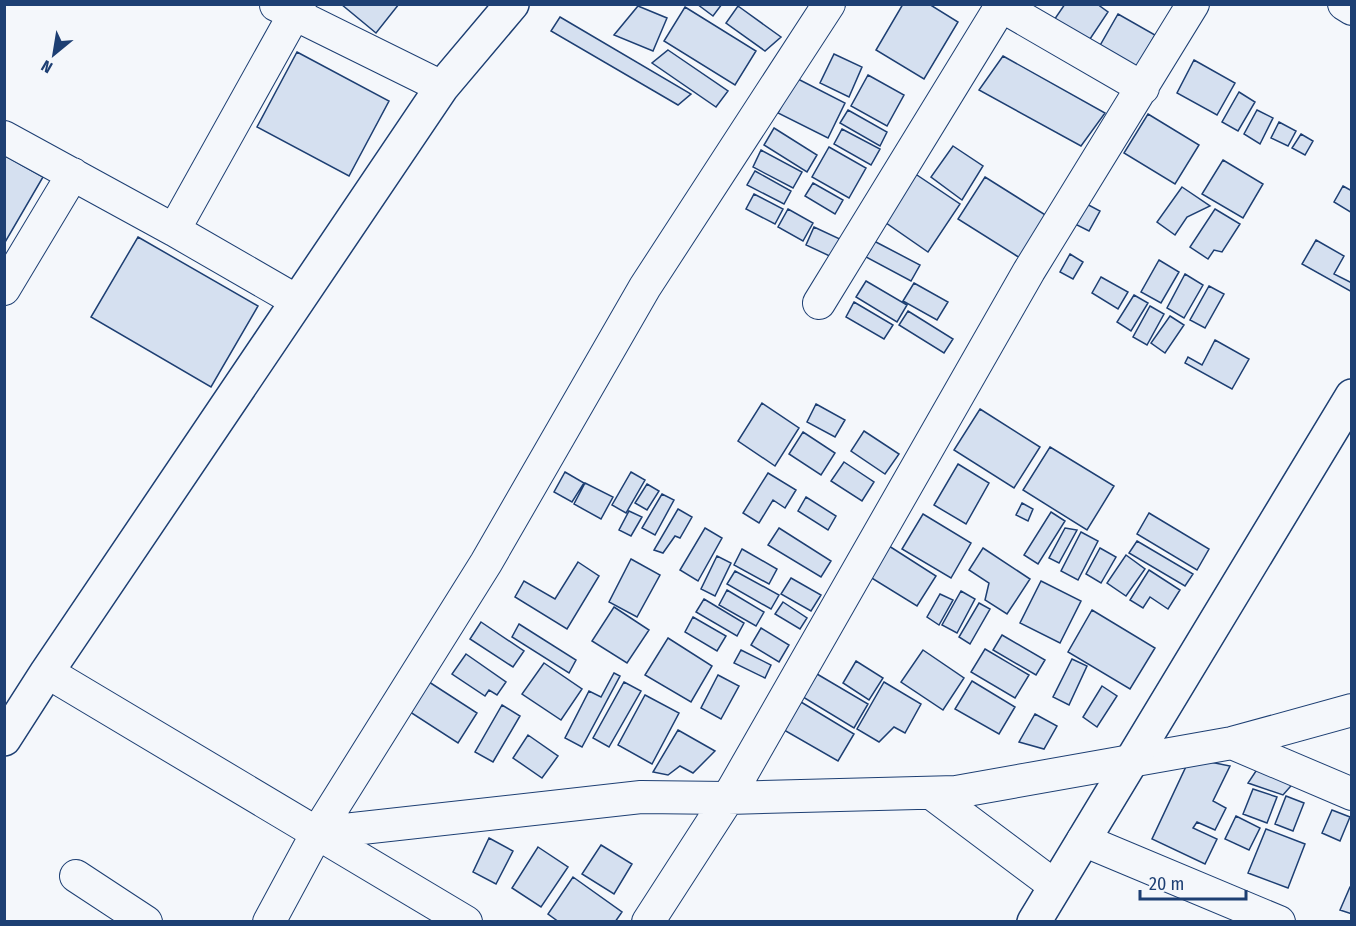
<svg xmlns="http://www.w3.org/2000/svg" width="1356" height="926" viewBox="0 0 1356 926" font-family="'Fira Sans Condensed',sans-serif">
  <style>
    .building { fill: #d5e0f0; stroke: #1d3f73; stroke-width: 1.5 }
    .lines { fill: none; stroke-linecap: round; stroke-linejoin: round }
    .street-casing { stroke: #1d3f73; stroke-width: 34 }
    .secondary-casing { stroke: #1d3f73; stroke-width: 36 }
    .street { stroke: #f4f7fb; stroke-width: 32 }
    .secondary { stroke: #f4f7fb; stroke-width: 33 }
  </style>
  <rect width="100%" height="100%" fill="#f4f7fb"/>
  <path class="building" d="M341,4H399L376,33Z
    M697,4H722L713,16Z
    M903,4H929L958,22L924,79L876,50Z
    M1065,4H1097L1108,12L1086,45L1052,23Z
    M638,6L667,18L653,51L614,35Z
    M738,6L781,37L765,51L726,23Z
    M685,7L756,51L735,85L664,41Z
    M1118,14L1155,35L1135,70L1098,49Z
    M560,17L691,94L678,105L551,31Z
    M668,50L728,91L716,107L652,63Z
    M297,52L389,101L349,176L257,127Z
    M834,54L862,67L849,97L820,83Z
    M1003,56L1105,113L1081,146L979,90Z
    M1194,60L1235,83L1217,115L1177,93Z
    M868,75L904,95L887,126L851,106Z
    M796,78L845,103L828,138L778,113Z
    M1239,92L1255,102L1238,131L1222,122Z
    M848,110L887,132L880,146L840,123Z
    M1257,110L1273,118L1260,144L1244,134Z
    M1148,114L1199,145L1175,184L1124,153Z
    M1279,122L1296,131L1288,146L1271,138Z
    M774,128L817,155L807,172L764,145Z
    M842,129L880,149L871,165L834,144Z
    M1301,134L1313,141L1305,155L1292,148Z
    M953,146L983,166L962,200L931,177Z
    M829,147L866,168L849,198L812,177Z
    M761,150L802,172L793,188L753,167Z
    M4,155L43,177L4,244Z
    M1223,160L1263,184L1243,218L1202,194Z
    M755,171L791,191L784,204L747,185Z
    M911,171L960,204L928,252L879,218Z
    M985,177L1047,216L1020,258L958,219Z
    M813,183L843,200L835,214L805,196Z
    M1343,186L1352,191V213L1334,202Z
    M1182,187L1210,206L1187,217L1175,235L1157,222Z
    M754,194L783,209L775,224L746,209Z
    M1081,201L1100,211L1089,231L1071,222Z
    M788,209L813,223L803,241L778,227Z
    M1215,209L1240,224L1222,252L1214,250L1208,259L1190,247Z
    M814,227L842,240L834,258L806,245Z
    M138,237L258,306L211,387L91,317Z
    M1316,240L1344,256L1334,274L1352,283V292L1302,264Z
    M874,241L920,265L911,281L866,257Z
    M1070,254L1083,262L1073,279L1060,272Z
    M1159,260L1179,272L1161,303L1141,292Z
    M1185,274L1203,285L1184,318L1167,308Z
    M1101,277L1128,292L1118,309L1092,293Z
    M866,281L907,305L897,322L856,297Z
    M914,283L948,302L937,320L903,301Z
    M1209,286L1224,294L1205,328L1190,320Z
    M1134,295L1148,303L1131,331L1117,322Z
    M854,302L893,325L884,339L846,317Z
    M1150,306L1164,314L1147,345L1133,337Z
    M908,311L953,339L944,353L899,325Z
    M1170,316L1184,325L1165,353L1151,343Z
    M1215,340L1249,359L1232,389L1185,363L1188,357L1202,365Z
    M762,403L799,428L775,466L738,441Z
    M816,404L845,420L835,437L807,422Z
    M980,409L1040,447L1014,488L954,450Z
    M864,431L899,454L885,474L851,451Z
    M803,432L835,453L821,475L789,454Z
    M1050,447L1114,486L1087,530L1023,490Z
    M844,462L874,482L862,501L831,481Z
    M958,464L989,483L966,524L934,505Z
    M565,472L584,483L572,502L554,492Z
    M631,472L645,480L626,513L612,505Z
    M768,473L796,490L785,508L773,500L759,523L743,513Z
    M585,483L613,497L601,519L574,504Z
    M647,484L659,491L647,510L635,503Z
    M662,494L674,500L655,535L642,528Z
    M806,497L836,516L828,530L798,511Z
    M1022,503L1033,509L1028,521L1016,515Z
    M678,509L692,517L680,538L675,536L663,553L654,550Z
    M629,511L642,517L631,536L619,530Z
    M1051,512L1065,521L1038,564L1024,555Z
    M1149,513L1209,549L1197,570L1137,534Z
    M923,514L971,543L951,578L902,549Z
    M705,528L722,538L698,581L680,570Z
    M779,528L831,561L821,577L768,545Z
    M1065,528L1077,530L1059,563L1049,558Z
    M1081,532L1098,541L1078,580L1061,571Z
    M1137,541L1193,574L1185,586L1129,553Z
    M889,546L936,576L917,606L870,577Z
    M983,548L1030,579L1007,614L985,600L989,583L969,570Z
    M1100,548L1116,557L1101,583L1086,574Z
    M742,549L777,569L769,584L734,565Z
    M1126,555L1145,569L1126,596L1107,583Z
    M717,556L731,563L715,596L701,589Z
    M631,559L660,575L637,617L609,602Z
    M578,562L599,576L567,629L515,597L524,581L555,599Z
    M1149,570L1180,590L1168,609L1150,597L1143,608L1130,600Z
    M735,571L779,595L771,609L727,584Z
    M791,578L821,595L811,611L781,594Z
    M1041,581L1081,601L1060,643L1020,623Z
    M727,590L764,612L756,626L719,605Z
    M961,591L975,599L957,633L942,625Z
    M940,594L953,600L939,625L927,617Z
    M704,599L744,623L737,636L696,612Z
    M783,602L807,618L800,629L775,614Z
    M979,603L990,609L970,644L959,637Z
    M614,607L649,630L627,663L592,641Z
    M1092,610L1155,648L1130,689L1068,652Z
    M693,617L726,636L717,651L685,632Z
    M481,622L524,651L513,667L470,639Z
    M519,624L576,660L569,673L512,637Z
    M761,628L789,645L779,662L751,645Z
    M1002,635L1045,660L1036,675L993,650Z
    M668,638L712,666L691,702L645,675Z
    M985,649L1029,675L1015,698L971,672Z
    M741,650L771,665L765,678L734,663Z
    M923,650L964,678L943,710L901,682Z
    M466,654L506,682L497,695L489,690L485,696L452,674Z
    M1072,659L1087,666L1069,705L1053,697Z
    M856,661L883,678L869,700L843,683Z
    M544,663L582,689L561,720L522,694Z
    M614,673L620,676L582,747L565,738L589,691L601,697Z
    M817,674L868,704L854,728L803,697Z
    M718,675L739,686L721,719L701,708Z
    M426,680L477,713L458,743L407,710Z
    M972,681L1015,707L999,734L955,709Z
    M624,682L641,691L609,747L593,738Z
    M884,682L921,704L905,733L894,727L879,742L857,729Z
    M1102,686L1117,696L1097,727L1083,717Z
    M645,695L679,713L652,764L618,745Z
    M801,702L854,734L838,761L784,730Z
    M502,705L520,716L493,762L475,752Z
    M1035,714L1057,726L1044,749L1019,742Z
    M678,730L715,751L693,773L680,766L668,775L653,772Z
    M528,735L558,756L542,778L513,758Z
    M1190,758L1230,766L1213,801L1226,808L1215,830L1197,822L1193,828L1217,839L1205,864L1152,839Z
    M1260,765L1297,779L1283,795L1248,783Z
    M1253,789L1277,797L1267,823L1243,814Z
    M1286,796L1304,803L1293,831L1275,824Z
    M1332,810L1350,817L1340,841L1322,833Z
    M1236,816L1260,828L1249,850L1225,839Z
    M1266,829L1305,844L1288,888L1248,873Z
    M489,838L513,851L496,884L473,872Z
    M601,845L632,864L614,894L582,874Z
    M538,847L568,867L541,907L512,888Z
    M573,877L622,912L615,922H559L548,914Z
    M1350,887H1352V914L1340,910Z"/>
  <g class="lines">
    <defs>
      <path id="street" d="M998,4L1143,88
        M1344,4L1352,9
        M276,5L442,87
        M4,137L174,230L297,301
        M174,230L300,4
        M4,289L73,174
        M819,303L1001,6
        M47,672L466,922
        M1232,743L1352,794
        M931,793L1055,886
        M317,833L641,797L728,798L956,792L1232,743L1352,710
        M1083,840L1279,922
        M76,876L146,922
        M269,922L317,833L486,563L645,287L829,4
        M648,922L728,798L1029,271L1193,4"/>
      <path id="secondary" d="M4,739L47,672L442,87L512,4
        M1034,922L1352,396"/>
    </defs>
    <use href="#street" class="street-casing"/>
    <use href="#secondary" class="secondary-casing"/>
    <use href="#street" class="street"/>
    <use href="#secondary" class="secondary"/>
  </g>
  <rect width="1356" height="926" fill="none" stroke="#1d3f73" stroke-width="12"/>
  <g transform="translate(54 54) rotate(210)" stroke="#f4f7fb" stroke-width="4.5" paint-order="stroke">
  <path d="M0-4.5L10 22L0 15L-10 22Z" fill="#1d3f73"/>
  <text y="-9" font-size="16" font-weight="bold" text-anchor="middle" fill="#1d3f73">N</text>
  </g>
  <path d="M1140 890v9h106v-9" fill="none" stroke="#1d3f73" stroke-width="3"/>
  <text x="1149" y="890" font-size="18" fill="#1d3f73" stroke="#f4f7fb" stroke-width="4.5" paint-order="stroke">20 m</text>
</svg>
